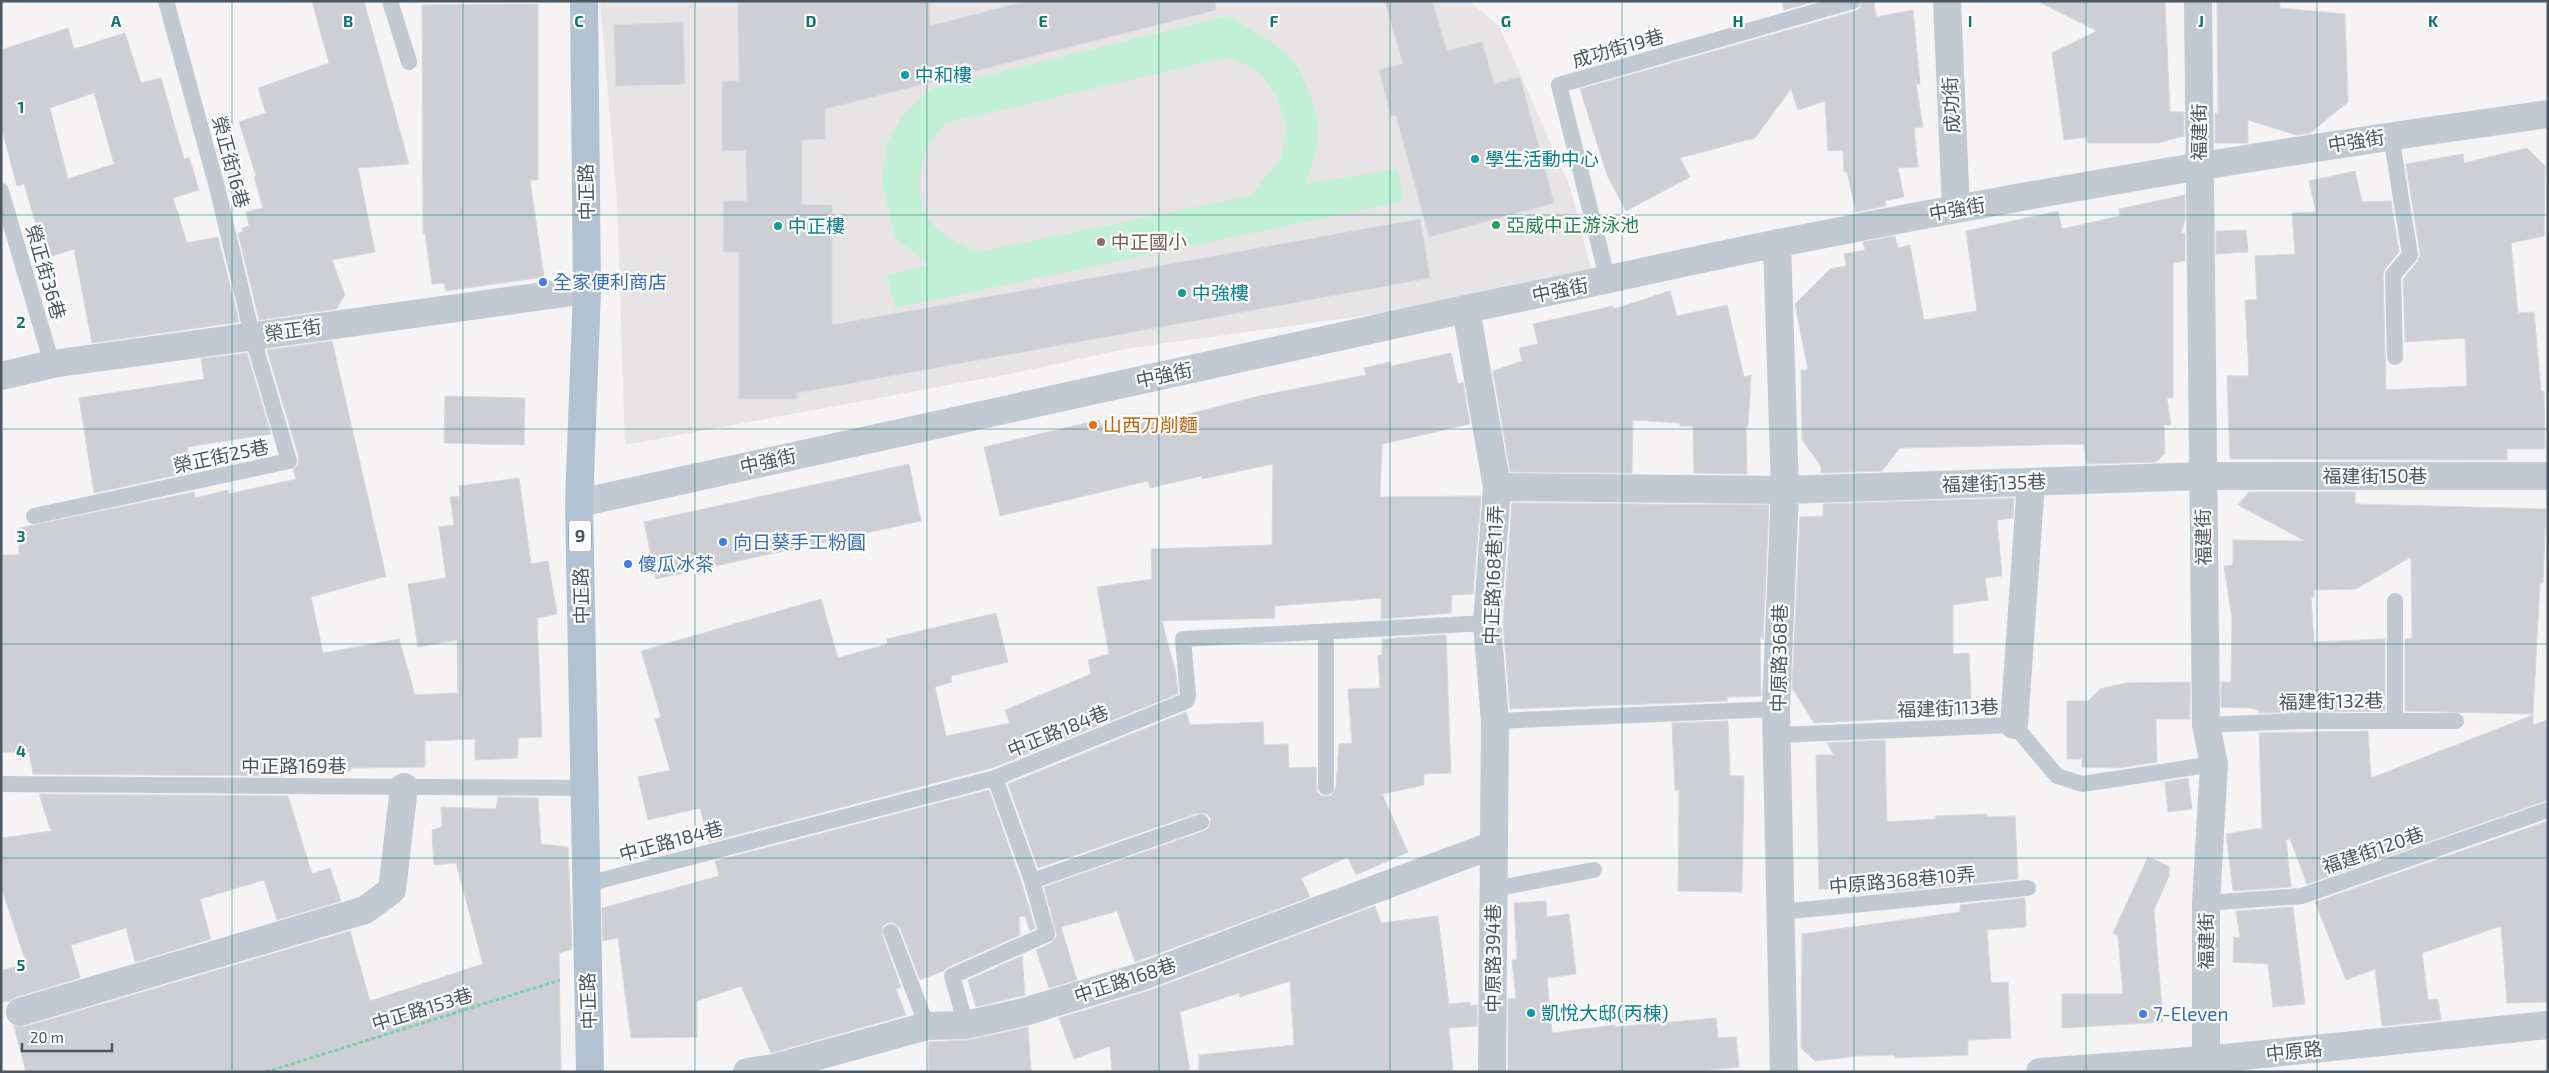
<svg xmlns="http://www.w3.org/2000/svg" width="2549" height="1073" viewBox="0 0 2549 1073" font-family="'Exo 2','Noto Sans TC',sans-serif">
  <style>
    .education { fill: #e6e4e5 }
    .pitch { fill: #c3f1d5; fill-rule: evenodd }
    .building { fill: #cdcfd5; stroke: #d7d9de; fill-rule: evenodd }
    .lines { fill: none; stroke-linecap: round; stroke-linejoin: round }
    .path { stroke: #7ad0a6; stroke-width: 3; stroke-dasharray: 4 2.5; stroke-linecap: butt }
    .service { stroke: #c1cad2; stroke-width: 16 }
    .minor { stroke: #c1cad2; stroke-width: 28 }
    .tertiary { stroke: #c1cad2; stroke-width: 28 }
    .primary { stroke: #b3c2d1; stroke-width: 28 }
    .grid { fill: none; stroke: #0f766e; stroke-width: 1; stroke-opacity: 0.55 }
    .culture-dot { fill: #0f9aa8; stroke: #fff; stroke-width: 2 }
    .leisure-dot { fill: #2e9e5b; stroke: #fff; stroke-width: 2 }
    .education-dot { fill: #8d6e63; stroke: #fff; stroke-width: 2 }
    .shop-dot { fill: #3f7fe0; stroke: #fff; stroke-width: 2 }
    .food-dot { fill: #e8710a; stroke: #fff; stroke-width: 2 }
    .labels { text-anchor: middle; stroke-width: 4.5; stroke-linejoin: round; paint-order: stroke }
    .shield { fill: #fff; stroke: #808990; stroke-width: 1 }
    .shield-label { font-size: 18px; font-weight: bold; fill: #4a5661 }
    .street-label { font-size: 19px; fill: #4a5661; stroke: #fff }
    .culture-label { font-size: 19px; fill: #0d838f; stroke: #fff; text-anchor: start }
    .leisure-label { font-size: 19px; fill: #27864d; stroke: #fff; text-anchor: start }
    .education-label { font-size: 19px; fill: #785e54; stroke: #fff; text-anchor: start }
    .shop-label { font-size: 19px; fill: #366cbe; stroke: #fff; text-anchor: start }
    .food-label { font-size: 19px; fill: #c56008; stroke: #fff; text-anchor: start }
    .grid-label { font-size: 16px; text-anchor: middle; font-weight: bold; fill: #0f766e; stroke: #fff; stroke-width: 4.5; stroke-linejoin: round; paint-order: stroke }
  </style>
  <rect width="100%" height="100%" fill="#f5f3f3"/>
  <path class="education" d="M600,1H1469L1499,26L1570,187L1595,284L1130,348L1019,372L625,445L617,200Z"/>
  <path class="pitch" d="M1227,16C1244,25 1280,45 1291,59C1304,75 1318,111 1318,131C1318,149 1311,167 1306,184L1397,169L1404,201L895,308L887,275L929,265L895,237L882,182L887,143L904,114L931,89ZM1229,57L1260,72L1278,99L1287,128L1281,159L1250,196L979,252C969,247 957,243 947,237C905,209 916,155 945,123Z"/>
  <path class="building" d="M312,1H364L409,164L358,168L375,252L332,260L345,295L336,309L259,320L238,233L243,232L242,228L249,226L246,212L263,208L254,177L256,176L239,122L266,113L258,88L329,63Z
    M738,1H929L930,26L1027,1H1215L1216,10L825,109V139L802,140V205H832V325L1420,219L1430,278L797,393V399H739V252H723L724,201H747L746,150L722,151V81H739Z
    M1385,1H1432L1447,51L1482,42L1494,84L1520,77L1554,203L1429,237L1396,115L1391,116L1379,70L1403,64Z
    M1782,1H1816L1784,10Z
    M1863,1H1874L1876,17L1913,10L1920,84H1916L1923,127L1914,128L1918,167L1898,168L1904,197L1885,201L1886,206L1856,212L1847,172H1844L1843,150L1828,151L1825,101L1798,110L1791,89L1755,138L1680,158L1690,177L1626,211L1607,175L1580,89L1856,11L1860,8Z
    M2037,1H2165L2170,112H2184V136L2158,143H2088L2087,137L2064,140L2052,53L2097,31Z
    M2217,1H2280V8L2345,14L2348,102L2310,133L2296,135L2248,120V143H2215V113H2218Z
    M538,4V180H530L544,277L446,291L444,283L432,284L425,233L423,234L422,5Z
    M683,22L685,84L616,86L614,25Z
    M68,28L74,49L125,33L141,83L161,78L184,159L189,157L199,190L173,198L187,243L218,237L239,322L92,343L74,249L46,258L24,184L17,186L1,126V50ZM94,93L114,164L68,179L50,108Z
    M2527,148L2545,166L2544,236L2511,243L2518,313L2534,312L2541,391H2544L2545,449H2507V460L2230,459L2227,376H2249L2245,300H2257L2255,256L2295,254L2292,213L2316,212L2309,181L2355,171L2362,202L2391,201L2399,252L2385,269L2383,275L2386,390L2467,386L2465,338L2405,342L2403,279L2418,261L2420,254L2406,164L2463,154L2464,163Z
    M2185,195V220L2181,233H2185V261L2173,263V398H2167L2171,425H2164L2165,453L2156,462L2086,464L2084,444L1900,448L1882,471L1821,473V466L1802,440L1801,370H1808L1795,304L1830,269L1846,266L1844,254L1865,250L1863,242L1895,236L1898,248L1910,245L1924,320L1977,311L1966,231L2058,211L2062,229L2120,216L2119,209Z
    M2246,230L2248,252L2216,254V231Z
    M1670,291L1677,316L1727,305L1744,377L1751,375L1748,427H1746L1747,474L1694,473L1693,426H1680V423L1633,420L1632,473L1510,472L1493,371L1522,361L1519,348L1538,344L1533,324L1613,306L1614,309Z
    M332,341L386,576L311,597L323,653L399,639L415,695L458,693L457,640L418,647L408,584L446,578L439,527L454,525L450,497L460,496L459,486L519,478L531,564L548,561L557,614L537,618L542,737L518,738V758L475,760V739L425,741V767L351,768V771L281,774L282,776L33,774L29,752H1V555H19V528L194,492L195,498L228,490V494L296,479L293,470L298,464L299,458L267,350Z
    M247,353L271,434L187,447L191,472L94,493L79,398L204,379L201,359Z
    M1451,353L1458,384L1463,382L1470,424L1382,444L1380,497L1481,496L1473,594L1452,595L1451,613L1381,619V598L1275,606V618L1162,621L1176,674L1178,694L992,768L709,842L700,808L648,820L638,777L670,770L655,719L661,717L641,651L821,599L838,658L888,644L887,639L996,613L1008,662L951,676L952,682L935,687L946,736L1010,723L1005,710L1091,674L1088,660L1109,654L1097,587L1152,579L1151,549L1272,545L1273,464L1202,479L1201,476L1150,488L1148,481L1000,516L984,447L1099,420L1101,425L1123,420L1125,427L1165,417V420L1259,396L1366,375L1364,368L1390,362L1391,366Z
    M445,396L525,398L524,445L444,443Z
    M909,464L921,521L656,579L644,522Z
    M2249,492H2355V504L2546,509L2543,583H2540L2533,714L2405,711V639L2412,638L2411,557L2356,589L2314,590V597H2311L2314,642L2385,639V711L2259,713V710L2248,708L2221,707V682H2231L2232,619L2224,566L2233,565V540L2305,541L2238,505Z
    M2014,498L2013,518L1997,520L2002,576L1985,578L1988,600L1953,605V654L1969,653L1972,715L1814,723L1792,688L1800,517L1823,516V504Z
    M1512,503L1769,505L1763,640L1760,635L1761,696L1727,697V701L1510,709L1503,623Z
    M1446,635L1451,773L1424,774V785L1382,794L1408,852L1356,875L1348,857L1301,878L1310,897L1135,962L1117,911L1061,927L1077,980L1049,988L1036,950L1051,943L1057,936L1044,887L1204,831L1209,828L1211,819L1207,814L1198,813L1038,868L1008,784L1186,712L1190,725L1263,722L1264,745L1288,744L1289,768L1316,767L1317,792L1321,796H1331L1336,787L1339,744L1352,743L1348,689L1380,688L1378,656L1382,655V639Z
    M2190,682V719H2156L2157,762L2119,768L2082,767V759H2067V701H2088L2100,689L2125,683Z
    M2533,715V725L2548,720V800L2307,884L2290,839L2286,840L2291,887L2233,891L2226,834L2262,828L2259,733L2368,731L2371,778Z
    M1728,721L1730,776H1744L1742,892L1678,891L1679,790H1675L1672,723Z
    M1885,740L1887,822L1936,819V816L1987,814V817L2015,816L2018,879L1897,891L1819,889L1816,755H1834L1827,743Z
    M2188,778L2192,809L2168,812L2165,782Z
    M989,790L1022,884L1035,928L1030,931L1025,916L1019,917L1020,935L948,967L943,971L920,980L900,928L893,922L887,923L883,926L882,935L901,987L896,989L906,1015L771,1053L741,986L697,1001V1037L631,1038L618,938L603,941L602,908L719,876L715,861Z
    M39,794L288,796L312,874L330,868L341,901L277,920L264,880L200,899L211,939L135,962L126,928L71,945L80,978L16,997L8,1002L7,1001L1,1002V971L26,963L1,886V838L51,831Z
    M498,797L538,798L541,844L568,847L572,949L559,953L561,1072H26L14,1026L24,1027L350,931L370,1001L483,964L456,863L434,865L432,830L442,827L441,807L496,809Z
    M2548,821V1002L2507,1003L2501,926L2422,953L2428,1000L2438,999L2441,1020L2382,1026L2375,969L2346,980L2315,902Z
    M2148,857L2169,866V876L2154,910L2163,1022L2062,1028V994H2123L2118,936L2113,933Z
    M2025,898L2026,927L1987,930L1991,983L2008,982L2011,1038L1968,1040V1055L1895,1058L1894,1055L1858,1056L1815,1061L1801,1048L1802,934L1960,912V905Z
    M1546,901L1547,917L1569,914L1576,974L1547,978L1552,1033L1615,1025V1027L1716,1018L1718,1038L1736,1037L1739,1067L1691,1072H1508V999L1516,998L1512,960H1517L1514,903Z
    M1375,906L1381,923L1438,916L1449,1004L1470,1002V1006L1477,1005V1026L1449,1028L1453,1072H1199V1055L1294,1045L1290,981L1240,997L1239,993L1180,1012L1190,1072H1112L1110,1046L1074,1059L1059,1018L1151,990Z
    M2293,907L2305,1004L2273,1007L2268,964L2233,962L2234,937L2240,938L2236,911Z
    M1022,956L1025,995L976,1007L968,980Z
    M1028,1027L1031,1072H928L929,1042L969,1040Z"/>
  <g class="lines">
    <path class="path" d="M266,1072L560,980"/>
    <path class="service" d="M390,1L409,62
      M2391,135L2410,255L2393,275L2395,357
      M1,191L52,364
      M1608,281L1559,85L1853,1
      M34,516L289,461L252,335L217,187L166,1
      M2395,601V721
      M1326,632V787
      M1495,721L1776,709
      M2206,725L2301,721H2456
      M1778,735L2014,725L2057,776L2082,784L2214,764
      M1,784L586,788
      M1032,881L1201,822
      M587,884L995,778L1186,701L1188,696L1183,639L1487,623
      M1493,889L1594,870
      M2206,903L2302,896L2548,810
      M1780,912L2028,888
      M891,932L927,1026
      M966,1025L952,976L1047,934L1032,881L995,778"/>
    <path class="minor" d="M1947,1L1956,209
      M2198,1L2206,725L2214,764L2206,903V1072
      M1777,243L1785,490L1776,709L1784,1072
      M1466,309L1497,487L1487,623L1495,721L1492,1072
      M1,376L52,364L587,290
      M1497,487L1785,490L2202,476H2548
      M579,503L1466,309C1571,288 1675,264 1779,243C2034,192 2291,149 2548,114
      M2014,725L2031,482
      M20,1012L365,910L392,890L404,787
      M747,1072L774,1068L927,1026L966,1025L1024,1012L1146,975L1493,845"/>
    <path class="tertiary" d="M2040,1072L2205,1060L2548,1025"/>
    <path class="primary" d="M584,1L587,290L579,503L590,1072"/>
  </g>
  <path class="grid" d="M232,1V1072M463,1V1072M695,1V1072M927,1V1072M1159,1V1072M1390,1V1072M1622,1V1072M1854,1V1072M2086,1V1072M2317,1V1072M1,215H2548M1,429H2548M1,644H2548M1,858H2548"/>
  <g class="culture-dot">
    <circle cx="905" cy="75" r="5"/>
    <circle cx="1475" cy="159" r="5"/>
    <circle cx="778" cy="226" r="5"/>
    <circle cx="1182" cy="293" r="5"/>
    <circle cx="1531" cy="1013" r="5"/>
  </g>
  <circle class="leisure-dot" cx="1496" cy="225" r="5"/>
  <circle class="education-dot" cx="1101" cy="242" r="5"/>
  <g class="shop-dot">
    <circle cx="543" cy="282" r="5"/>
    <circle cx="723" cy="542" r="5"/>
    <circle cx="628" cy="564" r="5"/>
    <circle cx="2143" cy="1014" r="5"/>
  </g>
  <circle class="food-dot" cx="1093" cy="425" r="5"/>
  <g class="labels">
    <rect class="shield" x="569" y="520.5" width="22" height="31" rx="4"/>
    <g class="shield-label">
      <text x="580" y="542">9</text>
    </g>
    <g class="street-label">
      <text transform="translate(1618 48) rotate(-16)" y="7">成功街19巷</text>
      <text transform="translate(1951 105) rotate(-93)" y="7">成功街</text>
      <text transform="translate(2199 132) rotate(-90)" y="7">福建街</text>
      <text transform="translate(2356 141) rotate(-9)" y="7">中強街</text>
      <text transform="translate(231 162) rotate(75)" y="7">榮正街16巷</text>
      <text transform="translate(586 192) rotate(-91)" y="7">中正路</text>
      <text transform="translate(1957 209) rotate(-10)" y="7">中強街</text>
      <text transform="translate(46 272) rotate(74)" y="7">榮正街36巷</text>
      <text transform="translate(1560 290) rotate(-11)" y="7">中強街</text>
      <text transform="translate(293 330) rotate(-8)" y="7">榮正街</text>
      <text transform="translate(1164 375) rotate(-12)" y="7">中強街</text>
      <text transform="translate(221 456) rotate(-12)" y="7">榮正街25巷</text>
      <text transform="translate(768 461) rotate(-12)" y="7">中強街</text>
      <text x="2375" y="483">福建街150巷</text>
      <text transform="translate(1994 483) rotate(-2)" y="7">福建街135巷</text>
      <text transform="translate(2203 537) rotate(-91)" y="7">福建街</text>
      <text transform="translate(1493 575) rotate(-88)" y="7">中正路168巷11弄</text>
      <text transform="translate(581 596) rotate(-91)" y="7">中正路</text>
      <text transform="translate(1779 658) rotate(-89)" y="7">中原路368巷</text>
      <text transform="translate(2331 701) rotate(-1)" y="7">福建街132巷</text>
      <text transform="translate(1948 708) rotate(-2)" y="7">福建街113巷</text>
      <text transform="translate(1058 731) rotate(-22)" y="7">中正路184巷</text>
      <text x="294" y="773">中正路169巷</text>
      <text transform="translate(671 841) rotate(-15)" y="7">中正路184巷</text>
      <text transform="translate(2373 850) rotate(-19)" y="7">福建街120巷</text>
      <text transform="translate(1902 880) rotate(-5)" y="7">中原路368巷10弄</text>
      <text transform="translate(2206 941) rotate(-90)" y="7">福建街</text>
      <text transform="translate(1493 958) rotate(-90)" y="7">中原路394巷</text>
      <text transform="translate(1125 980) rotate(-18)" y="7">中正路168巷</text>
      <text transform="translate(588 1001) rotate(-92)" y="7">中正路</text>
      <text transform="translate(422 1009) rotate(-17)" y="7">中正路153巷</text>
      <text transform="translate(2294 1051) rotate(-6)" y="7">中原路</text>
    </g>
    <g class="culture-label">
      <text x="915" y="82">中和樓</text>
      <text x="1485" y="166">學生活動中心</text>
      <text x="788" y="233">中正樓</text>
      <text x="1192" y="300">中強樓</text>
      <text x="1541" y="1020">凱悅大邸(丙棟)</text>
    </g>
    <g class="leisure-label">
      <text x="1506" y="232">亞威中正游泳池</text>
    </g>
    <g class="education-label">
      <text x="1111" y="249">中正國小</text>
    </g>
    <g class="shop-label">
      <text x="553" y="289">全家便利商店</text>
      <text x="733" y="549">向日葵手工粉圓</text>
      <text x="638" y="571">傻瓜冰茶</text>
      <text x="2153" y="1021">7-Eleven</text>
    </g>
    <g class="food-label">
      <text x="1103" y="432">山西刀削麵</text>
    </g>
  </g>
  <g class="grid-label">
    <text x="116" y="27">A</text>
    <text x="348" y="27">B</text>
    <text x="579" y="27">C</text>
    <text x="811" y="27">D</text>
    <text x="1043" y="27">E</text>
    <text x="1274" y="27">F</text>
    <text x="1506" y="27">G</text>
    <text x="1738" y="27">H</text>
    <text x="1970" y="27">I</text>
    <text x="2201" y="27">J</text>
    <text x="2433" y="27">K</text>
    <text x="21" y="113">1</text>
    <text x="21" y="328">2</text>
    <text x="21" y="542">3</text>
    <text x="21" y="757">4</text>
    <text x="21" y="971">5</text>
  </g>
  <rect width="2549" height="1073" fill="none" stroke="#4a5661" stroke-width="5"/>
  <path d="M22 1043v8h90v-8" fill="none" stroke="#4a5661" stroke-width="2.5"/>
  <text x="30" y="1043" font-size="15" fill="#4a5661" stroke="#ffffff" stroke-width="4" paint-order="stroke">20 m</text>
</svg>
